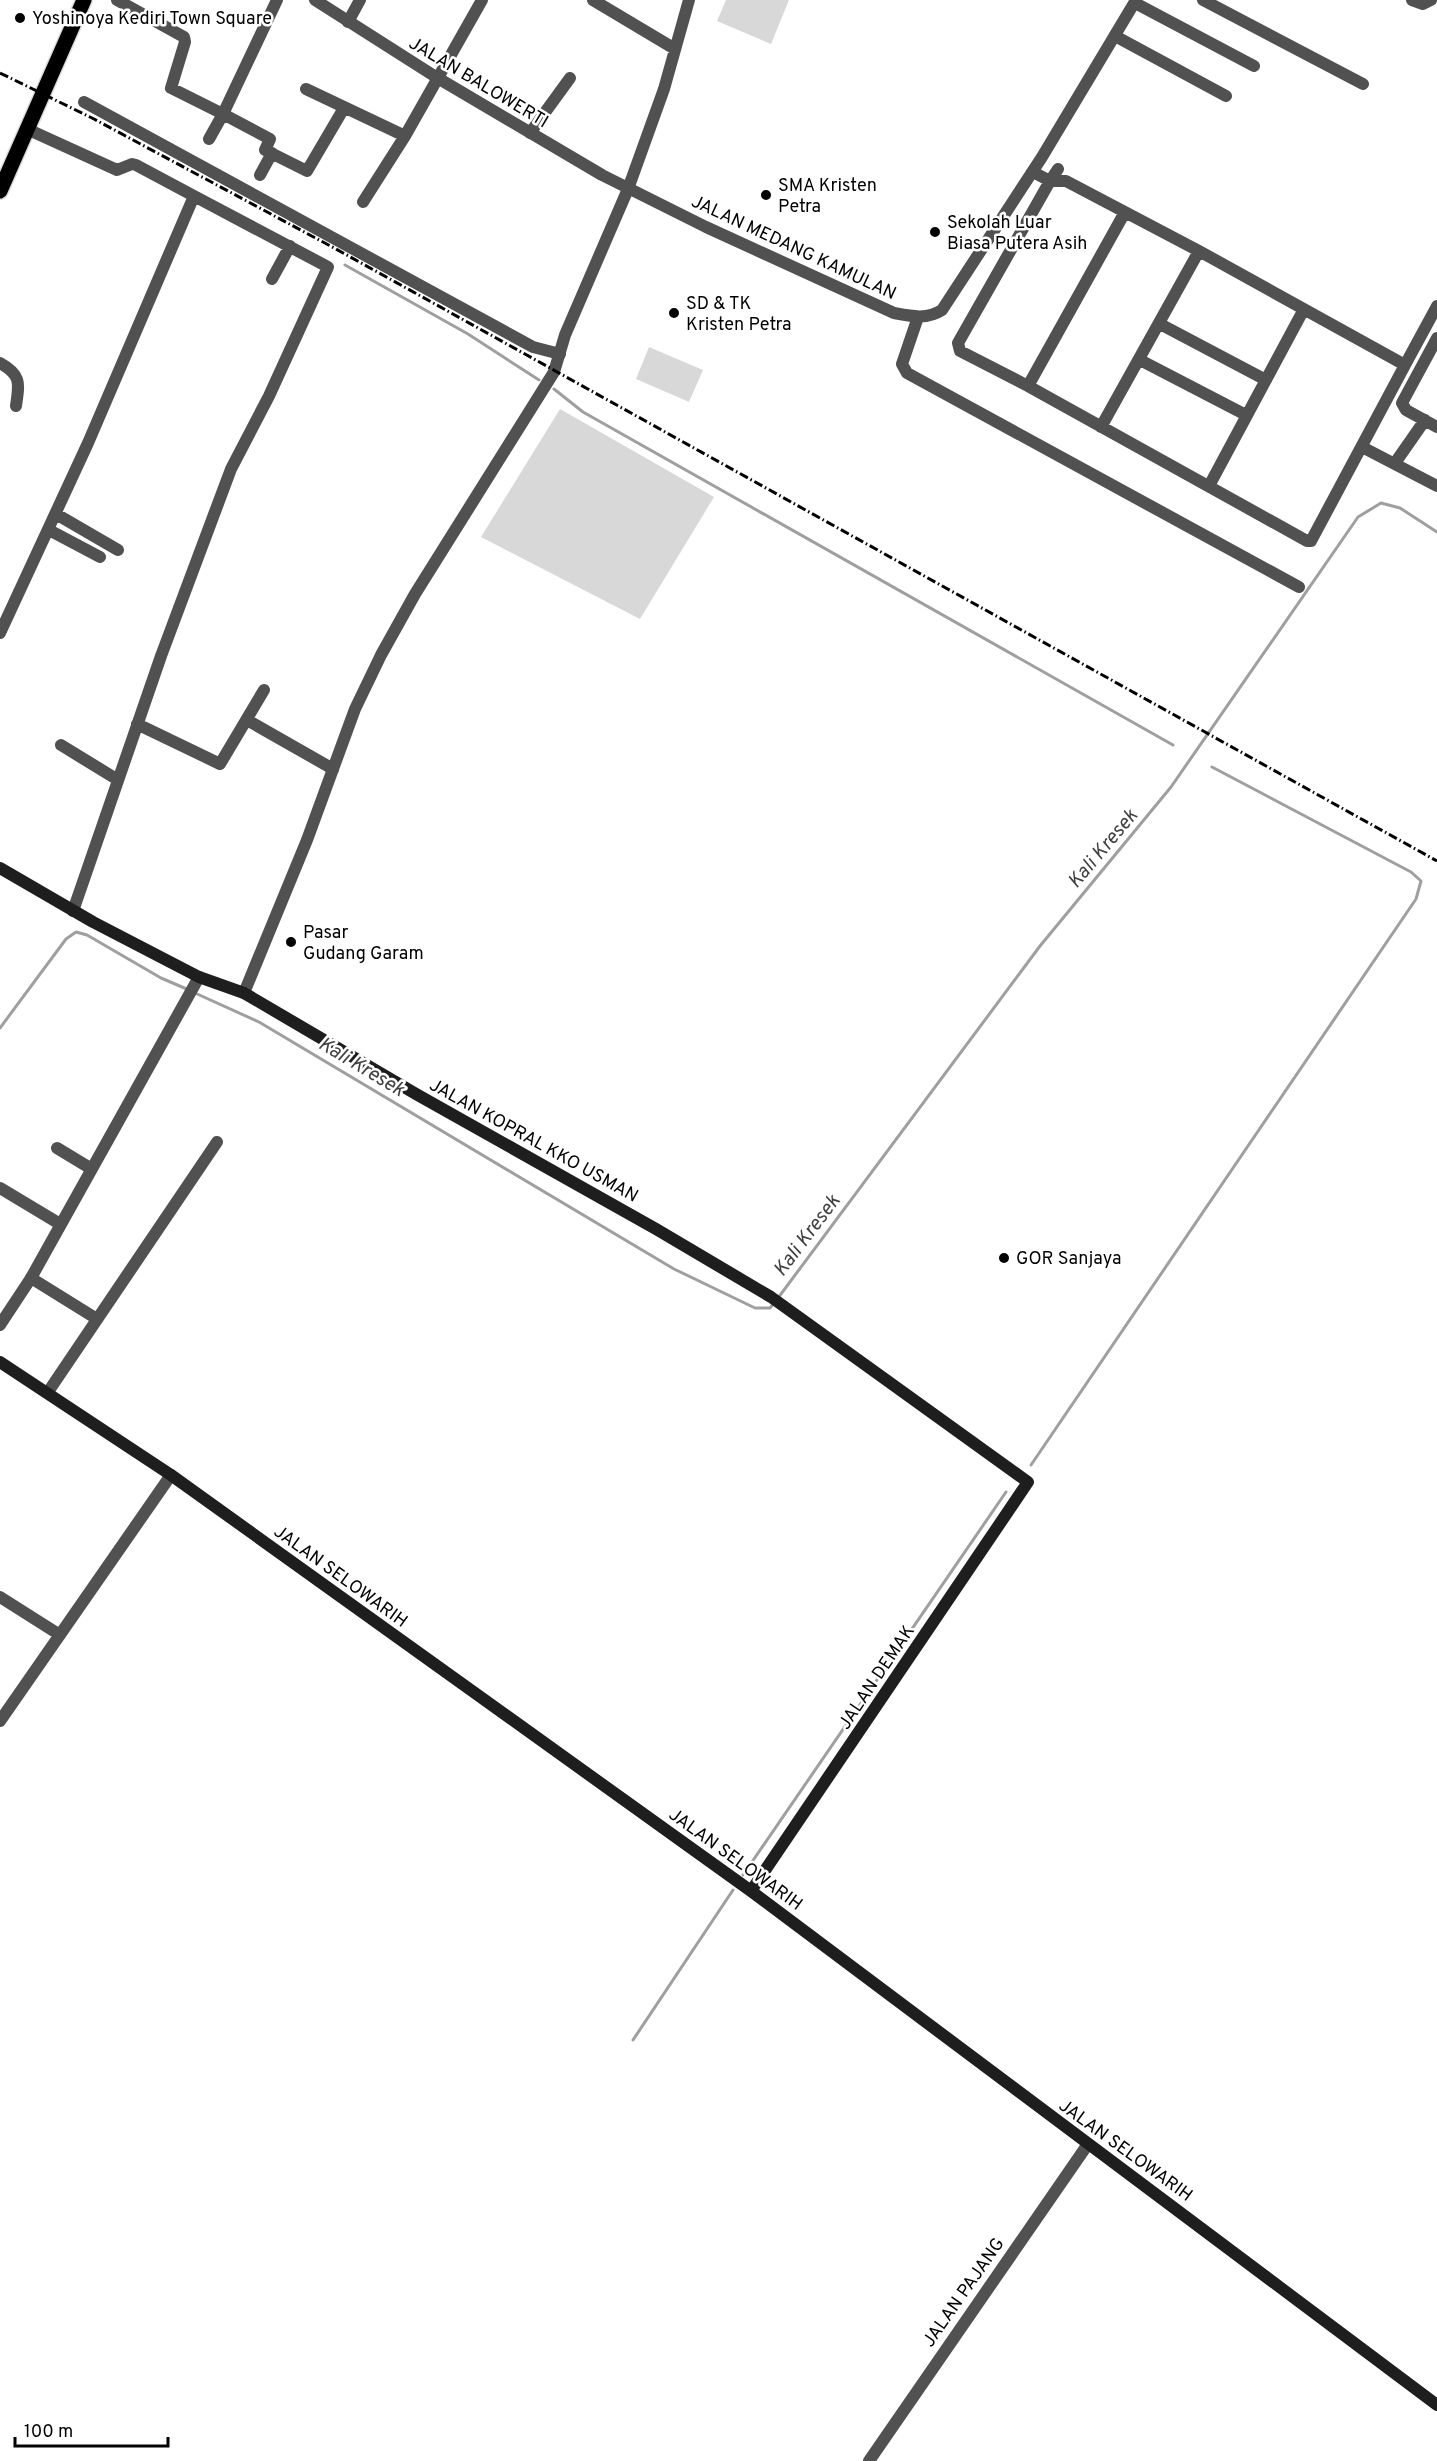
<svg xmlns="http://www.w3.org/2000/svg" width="1437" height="2461" viewBox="0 0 1437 2461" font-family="Overpass,sans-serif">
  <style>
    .green { fill: #d8d8d8 }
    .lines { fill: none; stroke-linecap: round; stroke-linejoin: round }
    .stream { stroke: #9f9f9f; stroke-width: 3 }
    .primary-casing { stroke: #dbdbdb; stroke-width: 18 }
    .minor { stroke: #515151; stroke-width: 12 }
    .tertiary { stroke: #515151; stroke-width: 12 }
    .secondary { stroke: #1e1e1e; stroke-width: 12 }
    .primary { stroke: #000; stroke-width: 15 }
    .rail { stroke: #000; stroke-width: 3; stroke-dasharray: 9 3 1.5 3; stroke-linecap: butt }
    .poi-dot { fill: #000; stroke: #fff; stroke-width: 2 }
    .labels { text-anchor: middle; stroke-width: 5; stroke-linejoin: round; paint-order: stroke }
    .poi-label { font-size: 18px; fill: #000; stroke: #fff; text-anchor: start }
    .street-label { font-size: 18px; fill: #000; stroke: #fff }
    .water-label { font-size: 20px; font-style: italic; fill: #404040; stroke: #fff }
  </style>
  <rect width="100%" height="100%" fill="#fff"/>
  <path class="green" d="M726,0H789L771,44L717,21Z
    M649,347L703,370L689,402L636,379Z
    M560,409L714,497L640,619L481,537Z"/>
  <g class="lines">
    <path class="stream" d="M345,265L468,334L539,380
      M554,389L583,412L1173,745
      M195,993L259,1022L674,1269L755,1308H770L774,1303
      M0,1028L66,939L76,932L87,935L161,978L189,990
      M778,1298L1040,946L1171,787L1358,517L1381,503L1400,508L1437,532
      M1031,1465L1416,899L1421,881L1411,872L1212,767
      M743,1875L1006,1492
      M633,2040L733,1890"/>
    <defs>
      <path id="primary" d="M0,191L84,0"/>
    </defs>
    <use href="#primary" class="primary-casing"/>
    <path class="minor" d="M117,0L184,37L185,42L171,88L223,114L277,0
      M593,0L675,49
      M1203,0L1363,84
      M1412,0L1423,4L1431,0
      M1135,3L1254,66
      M348,22L360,0
      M1115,36L1226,96
      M306,89L405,136
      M84,102L533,347L560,354
      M27,129L117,170L132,164L136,165L194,196
      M530,133L570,78
      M209,139L223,114L270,139L265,150L307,171L344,108
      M1033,172L1050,181H1066L1199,251L1405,365L1311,541H1307L1028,386L960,351L958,343L1050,181L1058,169
      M260,175L272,153
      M628,189L664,89L689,0
      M363,202L405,136L482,0
      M272,279L290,246
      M918,317L902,364L907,373L1299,587
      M1160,324L1266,380
      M1437,338L1402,403L1406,410L1437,427
      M1140,360L1246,415
      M0,363C22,375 19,384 16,406
      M1405,365L1437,306
      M1028,386L1125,212
      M1101,427L1199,251
      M1362,447L1437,486
      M1395,463L1425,420
      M1209,486L1304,309
      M56,514L118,550
      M49,530L100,557
      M0,633L88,443L194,196L328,267L269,396L231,469L161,656L73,911
      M247,720L333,769
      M137,724L220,764L264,690
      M61,745L118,780
      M57,1148L90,1168
      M0,1188L60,1224
      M31,1278L97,1319
      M48,1392L217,1142
      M0,1597L60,1635
      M0,1721L171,1475"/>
    <path class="tertiary" d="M315,0L436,77L602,175L706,227L894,313C910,316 927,320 942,310L1042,157L1136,0
      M244,993L307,840L355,709L381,655L415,594L554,372L565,335L628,189
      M0,1325L31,1278L199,977
      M869,2461L1088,2144"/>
    <path class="secondary" d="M0,868L93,922L199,977L244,993L416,1094L656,1229L771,1297L1028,1482L751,1891
      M0,1362L171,1475L751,1891L1437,2405"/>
    <use href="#primary" class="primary"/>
    <path class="rail" d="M0,73L94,119L336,249L1437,861"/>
  </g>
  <g class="poi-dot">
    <circle cx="20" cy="18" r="6"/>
    <circle cx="766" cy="195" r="6"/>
    <circle cx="935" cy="232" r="6"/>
    <circle cx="674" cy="313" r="6"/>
    <circle cx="291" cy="942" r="6"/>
    <circle cx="1004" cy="1258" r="6"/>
  </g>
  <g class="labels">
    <g class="poi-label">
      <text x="32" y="24">Yoshinoya Kediri Town Square</text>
      <text x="778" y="191">SMA Kristen<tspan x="778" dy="21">Petra</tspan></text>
      <text x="947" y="228">Sekolah Luar<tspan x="947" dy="21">Biasa Putera Asih</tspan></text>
      <text x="686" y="309">SD &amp; TK<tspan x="686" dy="21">Kristen Petra</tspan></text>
      <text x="303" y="938">Pasar<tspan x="303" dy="21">Gudang Garam</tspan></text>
      <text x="1016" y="1264">GOR Sanjaya</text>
    </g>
    <g class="street-label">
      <text transform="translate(479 82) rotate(31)" y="6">JALAN BALOWERTI</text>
      <text transform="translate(794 247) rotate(25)" y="6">JALAN MEDANG KAMULAN</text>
      <text transform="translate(534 1140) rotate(29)" y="6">JALAN KOPRAL KKO USMAN</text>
      <text transform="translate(341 1576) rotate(36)" y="6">JALAN SELOWARIH</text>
      <text transform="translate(876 1677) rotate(-56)" y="6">JALAN DEMAK</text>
      <text transform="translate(736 1859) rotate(36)" y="6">JALAN SELOWARIH</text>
      <text transform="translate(1126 2150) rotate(36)" y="6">JALAN SELOWARIH</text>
      <text transform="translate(963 2292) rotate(-55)" y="6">JALAN PAJANG</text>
    </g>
    <g class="water-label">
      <text transform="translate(1102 848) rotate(-50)" y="7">Kali Kresek</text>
      <text transform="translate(362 1066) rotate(31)" y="7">Kali Kresek</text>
      <text transform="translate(806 1235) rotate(-53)" y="7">Kali Kresek</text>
    </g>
  </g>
  <path d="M15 2437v9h153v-9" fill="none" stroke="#000000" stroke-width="3"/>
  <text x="24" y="2437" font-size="18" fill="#000000" stroke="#ffffff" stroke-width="4.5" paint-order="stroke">100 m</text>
</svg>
